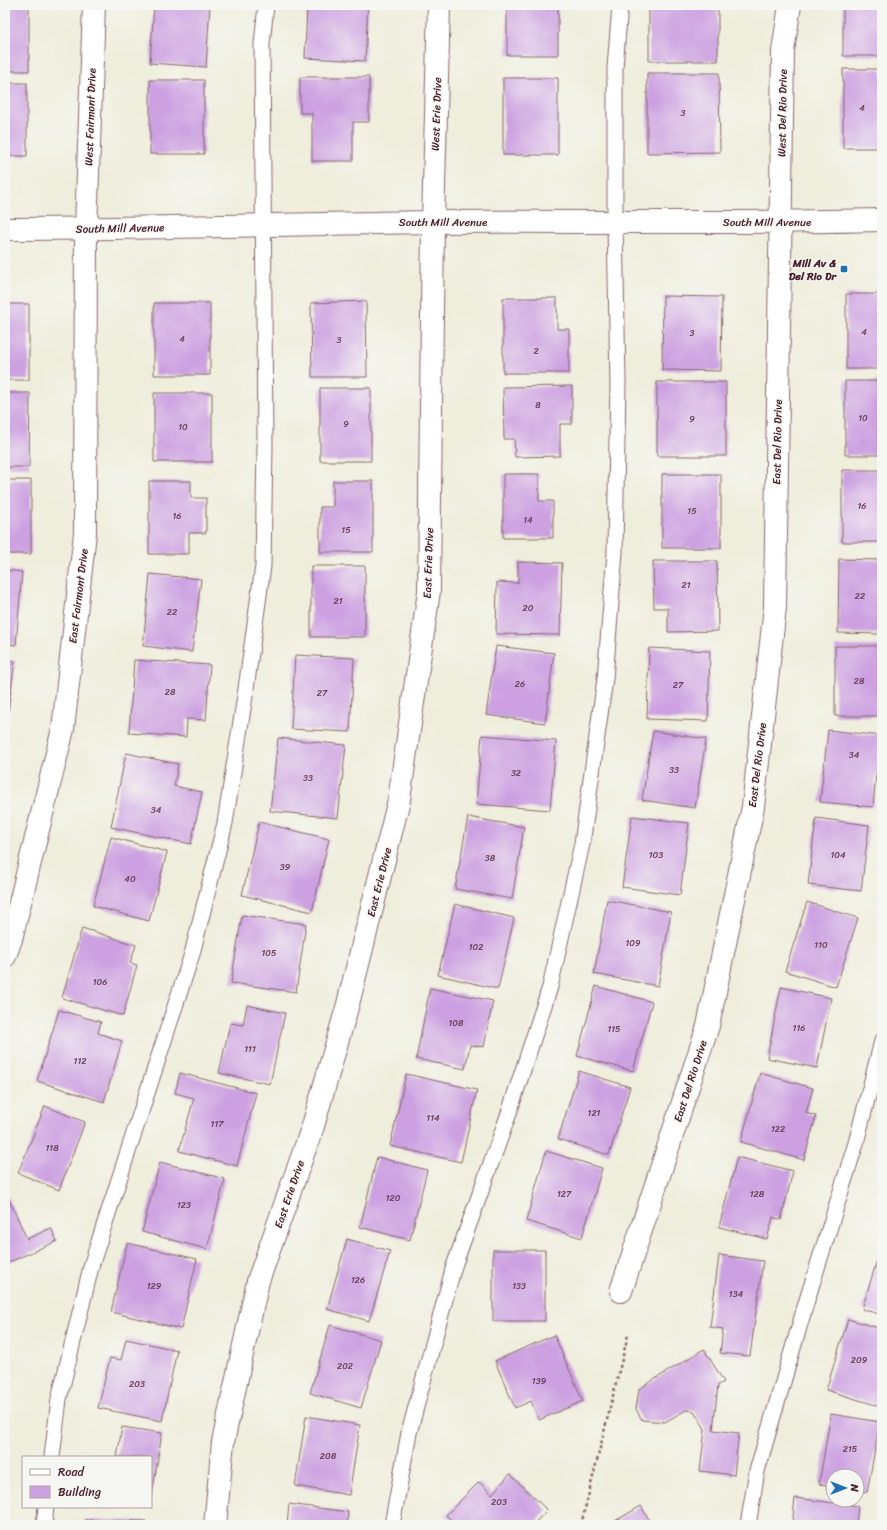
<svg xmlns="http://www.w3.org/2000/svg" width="887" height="1530" viewBox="0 0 887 1530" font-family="Sriracha,sans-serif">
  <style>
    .building { fill: #cca0e1 }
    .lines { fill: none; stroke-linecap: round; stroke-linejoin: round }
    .service-casing { stroke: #846769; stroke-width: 17 }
    .minor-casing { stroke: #846769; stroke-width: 24 }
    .secondary-casing { stroke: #846769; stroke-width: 24 }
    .path { stroke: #846769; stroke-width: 2.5; stroke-dasharray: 3 3; stroke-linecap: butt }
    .service { stroke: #fff; stroke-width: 15 }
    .minor { stroke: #fff; stroke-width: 22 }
    .secondary { stroke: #fff; stroke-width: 22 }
    .poi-dot { fill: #1f6fb2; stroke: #f6f6f2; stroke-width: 1.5 }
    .labels { text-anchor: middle; stroke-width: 3; stroke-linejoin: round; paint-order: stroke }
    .number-label { font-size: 9px; fill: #6a3f58 }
    .street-label { font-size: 11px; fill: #4a1f2b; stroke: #f6f6f2 }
    .poi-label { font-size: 11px; font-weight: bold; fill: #4a1f2b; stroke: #f6f6f2; text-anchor: end }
  </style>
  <rect width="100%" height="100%" fill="#f6f6f2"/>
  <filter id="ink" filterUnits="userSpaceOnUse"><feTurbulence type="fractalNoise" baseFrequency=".025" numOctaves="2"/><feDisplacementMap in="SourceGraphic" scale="8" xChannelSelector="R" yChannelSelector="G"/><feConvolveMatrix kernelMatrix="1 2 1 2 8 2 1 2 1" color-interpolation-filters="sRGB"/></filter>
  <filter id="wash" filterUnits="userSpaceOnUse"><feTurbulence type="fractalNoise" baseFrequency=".012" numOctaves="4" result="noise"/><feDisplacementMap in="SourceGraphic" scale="16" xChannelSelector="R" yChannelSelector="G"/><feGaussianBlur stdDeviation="0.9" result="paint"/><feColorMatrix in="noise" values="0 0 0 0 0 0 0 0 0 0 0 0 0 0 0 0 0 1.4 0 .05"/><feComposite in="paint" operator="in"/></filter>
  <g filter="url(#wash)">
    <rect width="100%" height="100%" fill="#efeddb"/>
    <g id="blocks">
      <path class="building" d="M5,5H29V71H5Z
        M154,5H210L206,67L150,63Z
        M307,5H368L365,61L305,58Z
        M507,5H558V55H507Z
        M649,5H718V61H649Z
        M843,5H882V56H843Z
        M843,69H882V148H843Z
        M647,73H719L720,152L647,153Z
        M300,77H369V122H353V161H312V113H300Z
        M503,78H558V155H503Z
        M150,80H204V154H150Z
        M5,83H27V156H5Z
        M846,294H882V369H846Z
        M663,296L722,297L721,371L662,370Z
        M503,298H557V329H569V373H503Z
        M366,301L367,377H312L311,303Z
        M154,303H210V375H154Z
        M5,304H29V380H5Z
        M845,381H882V455H845Z
        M657,382H726V456H657Z
        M572,386V424H560V456L515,457L514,439H504L503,387Z
        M320,388H371V461H320Z
        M5,393H30L29,467H5Z
        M154,393H212V462H154Z
        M842,470H882V542H842Z
        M503,474H539V501H553V538H503Z
        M662,474H721V548H662Z
        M5,480H31V554H5Z
        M149,481H191V498H206V533H189V554H149Z
        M333,481H373V552H320V507H333Z
        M839,559L882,560V634L838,633Z
        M653,561H717L718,631L668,632V608H654Z
        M518,562L562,563L560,635L496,634L497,582L518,583Z
        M311,566H365V637H311Z
        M5,570L22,572L16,645L5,644Z
        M150,574L201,579L192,652L143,646Z
        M496,646L554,653L545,723L486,715Z
        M835,646H882V716H835Z
        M649,648L710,651L708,721L647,719Z
        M295,655L354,658L350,732L291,729Z
        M5,660L15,661L6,726H5Z
        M134,660L210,665L206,720L187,719L186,737L129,733Z
        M828,730L882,736V775L876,774L873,807L820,802Z
        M653,731L706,739L695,808L642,800Z
        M482,735L556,741L550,810L476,804Z
        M278,738L346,745L338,818L270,811Z
        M126,753L178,764L174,786L202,792L191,844L111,827Z
        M632,816L689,823L680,895L622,887Z
        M468,817L524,827L512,899L455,889Z
        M816,818L869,825L861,891L808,885Z
        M259,822L329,839L312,912L242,895Z
        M111,837L167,852L149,921L93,906Z
        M607,900L671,912L658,986L594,974Z
        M807,902L858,918L836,987L785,971Z
        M455,904L514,918L498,989L438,975Z
        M242,915L306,924L296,992L231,983Z
        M82,928L136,945L130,963L137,965L123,1016L62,998Z
        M596,986L652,1002L633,1071L577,1056Z
        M781,987L831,998L817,1068L767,1058Z
        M430,988L493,1001L484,1047L470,1045L465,1069L416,1059Z
        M247,1005L285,1013L270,1084L219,1073L230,1023L243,1025Z
        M59,1010L101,1022L98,1033L122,1041L104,1102L37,1081Z
        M579,1071L630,1087L609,1155L558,1139Z
        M180,1073L256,1093L237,1166L179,1151L194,1098L175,1093Z
        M760,1073L813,1088L806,1113L816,1116L804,1160L741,1142Z
        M406,1074L477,1090L461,1162L390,1146Z
        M45,1106L85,1122L59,1190L18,1173Z
        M546,1151L602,1168L582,1238L526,1221Z
        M377,1157L427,1170L410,1240L360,1227Z
        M737,1157L793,1171L781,1220L773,1217L767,1239L719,1227Z
        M160,1162L225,1179L207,1249L142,1232Z
        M8,1197L27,1239L51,1228L57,1241L5,1264V1199Z
        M347,1239L390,1251L369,1321L327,1309Z
        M127,1243L197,1259L181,1329L111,1312Z
        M882,1244V1315L862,1309Z
        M493,1250H545V1321H493Z
        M719,1255L763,1261L750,1356L720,1353L723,1329L710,1327Z
        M848,1319L882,1329V1407L826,1390Z
        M330,1325L381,1340L361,1408L310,1393Z
        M554,1335L583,1401L539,1420L531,1401L515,1408L495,1361Z
        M126,1339L177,1350L162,1421L98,1408L110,1358L121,1360Z
        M704,1349L724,1382L718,1385L713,1430L739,1433L734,1475L700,1471L705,1429L694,1411L686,1410L665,1422L642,1420L636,1409L639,1389Z
        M831,1414L880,1422L867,1492L857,1491V1476H833V1486L819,1484Z
        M306,1416L360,1425L349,1495L295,1486Z
        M122,1427L162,1433L152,1495L151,1457H117Z
        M510,1474L547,1510L533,1525H456L446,1515L479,1482L492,1494Z
        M795,1498L858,1506L856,1525H792Z
        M289,1504L348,1512L347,1525H287Z
        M641,1506L652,1525H608Z
        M85,1520L146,1521V1525H85Z"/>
    </g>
  </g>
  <g filter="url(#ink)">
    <use href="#blocks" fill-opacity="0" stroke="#846769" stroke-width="1"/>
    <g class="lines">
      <defs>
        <path id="service" d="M52,1457L59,1399L92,1263L192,954L225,823L245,696L263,566L265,445L262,44L266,5
          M44,1525L46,1507
          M392,1525L409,1433L454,1266L508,1116L550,987L582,844L605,679L615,552L618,382L615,222V68L620,5
          M748,1525L757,1471L807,1300L856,1143L882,1041"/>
        <path id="minor" d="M5,956L11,939L63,729L85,533L86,229L94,5
          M621,1291L708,1026L753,807L775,607L783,51L790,5
          M215,1525L223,1442L258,1281L313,1126L348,1004L399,800L429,591L433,222L439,5"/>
        <path id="secondary" d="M5,229C148,229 290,224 432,222C582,221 732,224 882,220"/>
      </defs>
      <use href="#service" class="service-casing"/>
      <use href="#minor" class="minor-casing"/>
      <use href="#secondary" class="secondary-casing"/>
      <path class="path" d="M581,1525L628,1335"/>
      <use href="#service" class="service"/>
      <use href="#minor" class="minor"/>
      <use href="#secondary" class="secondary"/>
    </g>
  </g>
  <rect class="poi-dot" x="840" y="265" width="8" height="8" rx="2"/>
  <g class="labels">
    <g class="number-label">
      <text x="862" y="111">4</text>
      <text x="683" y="116">3</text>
      <text x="864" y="335">4</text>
      <text x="692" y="336">3</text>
      <text x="182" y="342">4</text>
      <text x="339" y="343">3</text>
      <text x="536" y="354">2</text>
      <text x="538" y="408">8</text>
      <text x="863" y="421">10</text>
      <text x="692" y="422">9</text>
      <text x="346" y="427">9</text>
      <text x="183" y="430">10</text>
      <text x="862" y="509">16</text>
      <text x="692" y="514">15</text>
      <text x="177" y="519">16</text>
      <text x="528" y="523">14</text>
      <text x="346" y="533">15</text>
      <text x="686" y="588">21</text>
      <text x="860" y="599">22</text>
      <text x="338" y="604">21</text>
      <text x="528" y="611">20</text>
      <text x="172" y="615">22</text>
      <text x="859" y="684">28</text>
      <text x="520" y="687">26</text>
      <text x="678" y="688">27</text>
      <text x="170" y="695">28</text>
      <text x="322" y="696">27</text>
      <text x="854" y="758">34</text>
      <text x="674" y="773">33</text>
      <text x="516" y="776">32</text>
      <text x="308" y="781">33</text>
      <text x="156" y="813">34</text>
      <text x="656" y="858">103</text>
      <text x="838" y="858">104</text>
      <text x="490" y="861">38</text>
      <text x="285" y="870">39</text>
      <text x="130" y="882">40</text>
      <text x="633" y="946">109</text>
      <text x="821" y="948">110</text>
      <text x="476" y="950">102</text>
      <text x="269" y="956">105</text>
      <text x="100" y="985">106</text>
      <text x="456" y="1026">108</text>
      <text x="799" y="1031">116</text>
      <text x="614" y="1032">115</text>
      <text x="250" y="1052">111</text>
      <text x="80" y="1064">112</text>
      <text x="594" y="1116">121</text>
      <text x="433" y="1121">114</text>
      <text x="217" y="1127">117</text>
      <text x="778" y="1132">122</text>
      <text x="52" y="1151">118</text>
      <text x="564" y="1197">127</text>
      <text x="757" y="1197">128</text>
      <text x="393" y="1201">120</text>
      <text x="184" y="1208">123</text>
      <text x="358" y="1283">126</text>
      <text x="154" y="1289">129</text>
      <text x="519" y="1289">133</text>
      <text x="736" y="1297">134</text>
      <text x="859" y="1363">209</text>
      <text x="345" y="1369">202</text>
      <text x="539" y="1384">139</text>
      <text x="137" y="1387">203</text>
      <text x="850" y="1452">215</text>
      <text x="328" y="1459">208</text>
      <text x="499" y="1505">203</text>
    </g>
    <g class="street-label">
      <text transform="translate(782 113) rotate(-89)" y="4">West Del Rio Drive</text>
      <text transform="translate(436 114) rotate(-88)" y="4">West Erie Drive</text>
      <text transform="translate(90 117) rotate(-88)" y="4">West Fairmont Drive</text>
      <text x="443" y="226">South Mill Avenue</text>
      <text x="767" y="226">South Mill Avenue</text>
      <text transform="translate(120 228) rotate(-1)" y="4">South Mill Avenue</text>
      <text transform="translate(777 442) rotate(-89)" y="4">East Del Rio Drive</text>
      <text transform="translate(428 563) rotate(-88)" y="4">East Erie Drive</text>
      <text transform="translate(78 596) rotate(-83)" y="4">East Fairmont Drive</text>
      <text transform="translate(757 765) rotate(-83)" y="4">East Del Rio Drive</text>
      <text transform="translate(379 882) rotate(-76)" y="4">East Erie Drive</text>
      <text transform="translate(690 1081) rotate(-72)" y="4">East Del Rio Drive</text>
      <text transform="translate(289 1194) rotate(-71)" y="4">East Erie Drive</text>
    </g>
    <g class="poi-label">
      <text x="836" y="267">Mill Av &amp;<tspan x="836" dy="13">Del Rio Dr</tspan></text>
    </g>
  </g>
  <rect width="887" height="1530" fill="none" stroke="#f6f6f2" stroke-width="20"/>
  <rect x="22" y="1456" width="130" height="52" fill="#f6f6f2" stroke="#b1a0a2"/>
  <rect x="30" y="1469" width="20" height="6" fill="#ffffff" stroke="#b1a0a2"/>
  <text x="58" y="1476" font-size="12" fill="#4a1f2b">Road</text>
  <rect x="30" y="1486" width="20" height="12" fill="#cca0e1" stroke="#b1a0a2"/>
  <text x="58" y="1496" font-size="12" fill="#4a1f2b">Building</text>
  <g transform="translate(845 1488) rotate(90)"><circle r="19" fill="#f6f6f2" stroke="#b1a0a2"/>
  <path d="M0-3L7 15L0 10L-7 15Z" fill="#1f6fb2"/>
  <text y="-6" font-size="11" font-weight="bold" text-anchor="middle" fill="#4a1f2b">N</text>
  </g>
</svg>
